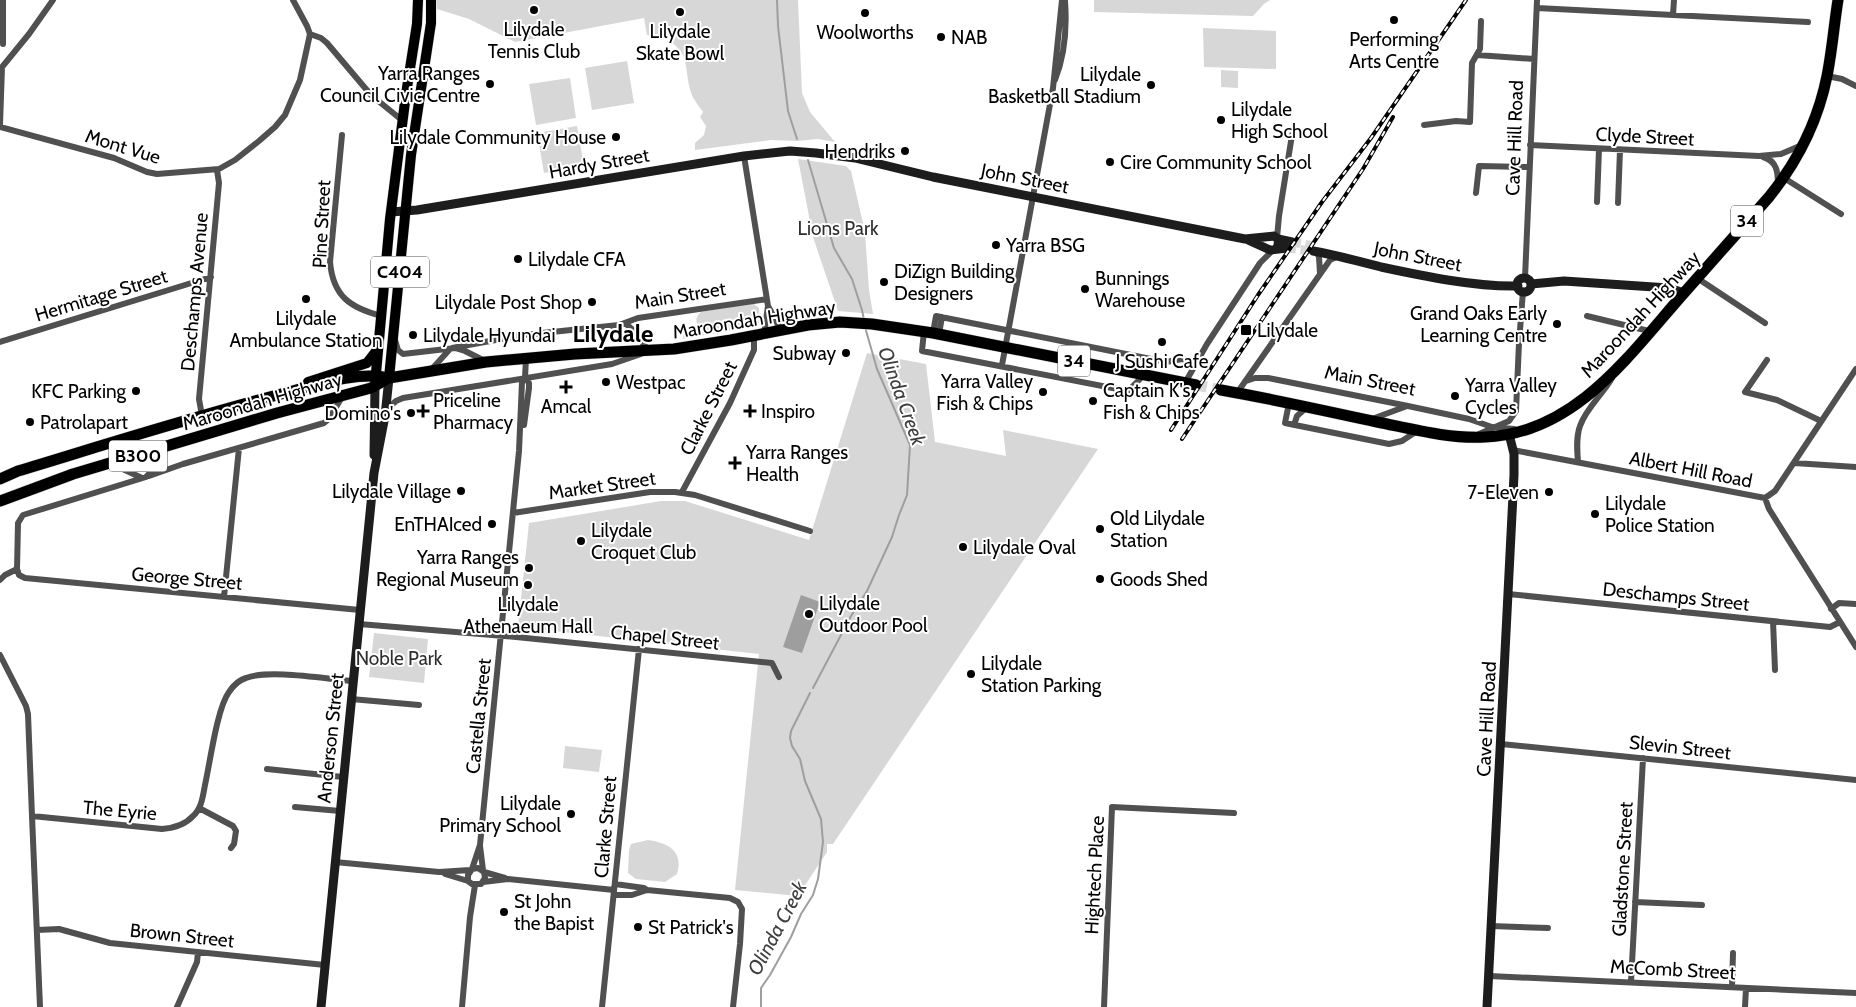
<svg xmlns="http://www.w3.org/2000/svg" width="1856" height="1007" viewBox="0 0 1856 1007" font-family="Cabin,sans-serif">
  <style>
    .green { fill: #d7d7d7 }
    .water { fill: #9e9e9e }
    .lines { fill: none; stroke-linecap: round; stroke-linejoin: round }
    .stream { stroke: #9e9e9e; stroke-width: 2 }
    .secondary-tunnel { stroke: #d9d9d9; stroke-width: 9; stroke-dasharray: 9 4.5; stroke-linecap: butt }
    .highway-tunnel { stroke: #d9d9d9; stroke-width: 11; stroke-dasharray: 11 5.5; stroke-linecap: butt }
    .primary-casing { stroke: #dbdbdb; stroke-width: 11 }
    .highway-casing { stroke: #dbdbdb; stroke-width: 12 }
    .street { stroke: #505050; stroke-width: 6 }
    .secondary { stroke: #1d1d1d; stroke-width: 9 }
    .primary { stroke: #000; stroke-width: 10 }
    .highway { stroke: #000; stroke-width: 11 }
    .rail-casing { stroke: #000; stroke-width: 4 }
    .rail { stroke: #fff; stroke-width: 2; stroke-dasharray: 5.5; stroke-linecap: butt }
    .poi-dot { fill: #000; stroke: #fff; stroke-width: 2 }
    .labels { text-anchor: middle; stroke-width: 4; stroke-linejoin: round; paint-order: stroke }
    .shield { fill: #fff; stroke: #4c4c4c; stroke-width: 1 }
    .shield-label { font-size: 18px; font-weight: bold; fill: #000 }
    .poi-label { font-size: 19px; fill: #000; stroke: #fff; text-anchor: start }
    .street-label { font-size: 19px; fill: #000; stroke: #fff }
    .park-label { font-size: 19px; fill: #2e2e2e; stroke: #fff }
    .water-label { font-size: 20px; font-style: italic; fill: #3f3f3f; stroke: #fff }
    .district-label { font-size: 24px; font-weight: bold; fill: #000; stroke: #fff }
  </style>
  <rect width="100%" height="100%" fill="#fff"/>
  <path class="green" d="M436,0H798L802,93L810,112L835,142L818,139L797,141L771,140L695,150V143L704,135L706,126L700,117L703,112C698,105 692,98 690,89C685,70 689,52 669,41C663,37 654,36 647,35L644,18L515,42L469,19L437,9Z
    M1094,0H1270L1264,4L1253,16L1094,12Z
    M1203,28L1276,31V69L1204,67Z
    M627,61L634,103L592,110L585,68Z
    M1221,70L1238,71V88L1221,87Z
    M570,78L576,118L536,125L529,84Z
    M577,126L584,166L544,173L537,133Z
    M798,159L846,166L851,171L865,232L869,290L873,314L838,311L813,237Z
    M753,303L759,308L760,322L756,326L683,339V334L700,331C696,324 694,317 701,312Z
    M867,353L926,364L935,442L1006,456L1003,430L1098,449L833,844H827V852L798,896L735,890L759,654L518,627L529,523L661,501H685L809,540Z
    M374,633L428,639L424,683L369,677Z
    M565,746L602,750L599,772L563,768Z
    M648,840C668,843 684,851 677,874L665,882L636,879L628,873L629,850L631,844Z"/>
  <path class="water" d="M801,595L820,602L802,653L783,647Z"/>
  <g class="lines">
    <path class="stream" d="M777,0L778,26L788,111L797,139
      M808,160L834,248L852,279L862,310L864,320
      M813,688L851,616L867,591L892,537L899,515L907,495L910,445L877,369L865,327
      M761,1007V988L770,975L791,937L801,914L813,895L818,879L823,842L821,819L805,781L800,759L792,746L790,738L791,731L810,693"/>
    <path class="secondary-tunnel" d="M1292,242L1314,246
      M1287,248L1313,251"/>
    <path class="highway-tunnel" d="M1196,385L1221,390"/>
    <defs>
      <path id="primary" d="M389,378L411,155L431,23V0
        M308,382L367,363L377,350
        M375,384L390,219L406,94L417,24L418,0"/>
      <path id="highway" d="M1221,390C1273,399 1325,411 1377,422C1412,429 1449,439 1485,437C1575,434 1630,354 1684,293C1712,261 1741,229 1769,197C1798,161 1818,121 1827,76C1832,51 1834,25 1838,0
        M0,479L18,471C107,444 195,416 285,393C316,385 358,371 389,378L486,362L575,354L674,349L731,340L808,325L840,322L872,324L933,333L1196,385
        M0,501L73,474L277,413L371,388L389,378"/>
    </defs>
    <use href="#primary" class="primary-casing"/>
    <use href="#highway" class="highway-casing"/>
    <path class="street" d="M293,0L307,26L310,34L321,38L327,43L371,95L403,121
      M1537,8L1808,22
      M1673,15L1674,0
      M3,44V0
      M1477,55L1534,59
      M1827,76L1842,79L1856,86
      M1055,80C1065,55 1067,28 1065,1
      M0,125L2,67L29,34L53,0
      M1424,125L1456,121L1470,122L1472,63L1480,49L1481,21
      M0,127L114,158L147,172L157,174L219,169L235,160L259,141L275,127L285,115L300,80L310,34
      M342,135L330,262C333,296 350,308 382,316
      M1530,145L1759,156L1781,154L1802,145
      M744,156L768,306L781,330
      M1763,157C1777,161 1778,172 1778,185
      M1784,178L1841,214
      M1476,193L1479,166L1529,167
      M1597,202L1599,149
      M1618,203L1620,150
      M1277,238L1279,216L1292,135
      M1316,251L1319,257L1320,273
      M1525,278L1537,0
      M1697,278L1765,323
      M1587,316L1649,331
      M625,323L634,331L648,350
      M924,331L922,351L1128,391L1144,375
      M933,333L936,316L1166,362L1182,359L1196,363
      M764,334L768,306
      M939,334L942,317
      M395,340L398,350L403,354L455,348L465,351L485,361
      M0,342L211,277
      M452,348L523,335L619,325L638,318L767,299
      M1767,360L1745,392L1777,400L1821,421
      M1002,365L1053,88L1062,0
      M431,370L450,349
      M1246,381L1255,378H1268L1408,406L1469,419L1492,427L1514,429
      M1185,383L1207,344L1260,263L1272,251
      M1237,393L1330,260L1338,256
      M1289,403L1285,423L1389,444L1402,441L1417,431
      M385,411L396,401L403,398L612,364L641,354
      M202,416L199,399L219,183L217,170
      M1372,419L1407,406
      M524,425L529,388V383L525,378
      M1294,425L1297,416L1306,408
      M1479,434L1509,421L1516,411L1519,343L1523,291
      M1513,450L1765,498L1775,491L1856,369
      M1578,462C1577,450 1576,437 1580,426C1586,408 1603,394 1612,378
      M1794,463L1856,467
      M112,464L142,478
      M149,476L183,464L324,423L329,419L342,397
      M682,492L730,403L754,350V336
      M1765,498L1769,509L1856,647
      M513,513L650,492H675L695,495L810,531
      M17,569L19,575L25,578L360,610
      M0,580L5,575L17,569L18,523L23,515L146,477L157,465L161,448
      M1508,594L1830,627L1840,622
      M224,597L239,448
      M1831,609L1839,603L1856,604
      M1773,621L1775,670
      M359,624L516,637L772,663L779,677
      M0,655L26,706L28,714L32,816
      M351,699L419,705
      M1501,744L1856,780
      M267,769L343,777
      M295,807L340,811
      M199,808L233,826L236,831L234,844L231,848
      M480,846L483,870
      M335,862L439,872L470,870
      M472,869L478,868L484,872L485,878L481,884H472L468,881V875L472,869L480,845L519,451L522,382L525,378L526,358
      M484,872L505,878
      M445,874L468,881
      M483,882L508,879L614,890
      M615,884L644,888L647,890L730,898L738,902L742,909L740,944L733,1007
      M614,895H632L647,890
      M1635,902L1702,905
      M1491,926L1548,928
      M37,930L59,929L110,943L325,965
      M1489,976L1856,993
      M1631,982L1643,758
      M1732,987L1733,953
      M40,1007L32,816L162,829C174,828 185,825 193,816C202,808 203,795 205,785C210,763 217,708 229,692C233,686 239,680 246,678C269,669 326,679 353,681
      M177,1007L197,962L198,952
      M462,1007L470,917L475,885
      M602,1007L639,649
      M1104,1007L1112,807L1234,813
      M1745,1007L1746,988"/>
    <path class="secondary" d="M391,212L417,210L744,156L790,151L816,153L855,158L933,177L1245,239L1274,236L1279,240L1277,249
      M1278,239L1292,242
      M1248,240L1270,250L1287,248
      M1313,251C1336,255 1358,261 1381,267C1423,276 1475,287 1518,286
      M1517 285a7 7 0 1 1 14 0a7 7 0 1 1-14 0Z
      M1531,284L1564,281L1669,288L1684,293
      M374,455L375,386
      M321,1007L374,473L385,416L389,378
      M1487,1007L1514,475V454L1509,434"/>
    <use href="#primary" class="primary"/>
    <use href="#highway" class="highway"/>
    <defs>
      <path id="rail" d="M1171,430L1258,295L1322,202L1371,138L1466,0
        M1182,439L1363,169L1393,117"/>
    </defs>
    <use href="#rail" class="rail-casing"/>
    <use href="#rail" class="rail"/>
  </g>
  <g class="poi-dot">
    <circle cx="534" cy="10" r="5"/>
    <circle cx="680" cy="12" r="5"/>
    <circle cx="865" cy="13" r="5"/>
    <circle cx="1394" cy="20" r="5"/>
    <circle cx="941" cy="37" r="5"/>
    <circle cx="490" cy="84" r="5"/>
    <circle cx="1151" cy="85" r="5"/>
    <circle cx="1221" cy="120" r="5"/>
    <circle cx="616" cy="137" r="5"/>
    <circle cx="905" cy="151" r="5"/>
    <circle cx="1110" cy="162" r="5"/>
    <circle cx="996" cy="245" r="5"/>
    <circle cx="518" cy="259" r="5"/>
    <circle cx="884" cy="282" r="5"/>
    <circle cx="1085" cy="289" r="5"/>
    <circle cx="306" cy="299" r="5"/>
    <circle cx="592" cy="302" r="5"/>
    <circle cx="1557" cy="324" r="5"/>
    <rect x="1240" y="324" width="12" height="12" rx="2.5"/>
    <circle cx="413" cy="335" r="5"/>
    <circle cx="1162" cy="342" r="5"/>
    <circle cx="846" cy="353" r="5"/>
    <circle cx="606" cy="382" r="5"/>
    <path d="M563.5 379.5h5v5h5v5h-5v5h-5v-5h-5v-5h5z"/>
    <circle cx="136" cy="391" r="5"/>
    <circle cx="1043" cy="392" r="5"/>
    <circle cx="1455" cy="396" r="5"/>
    <circle cx="1093" cy="401" r="5"/>
    <path d="M420.5 403.5h5v5h5v5h-5v5h-5v-5h-5v-5h5z"/>
    <path d="M747.5 403.5h5v5h5v5h-5v5h-5v-5h-5v-5h5z"/>
    <circle cx="411" cy="413" r="5"/>
    <circle cx="30" cy="422" r="5"/>
    <path d="M732.5 455.5h5v5h5v5h-5v5h-5v-5h-5v-5h5z"/>
    <circle cx="461" cy="491" r="5"/>
    <circle cx="1549" cy="492" r="5"/>
    <circle cx="1595" cy="514" r="5"/>
    <circle cx="492" cy="524" r="5"/>
    <circle cx="1100" cy="529" r="5"/>
    <circle cx="581" cy="541" r="5"/>
    <circle cx="963" cy="547" r="5"/>
    <circle cx="529" cy="568" r="5"/>
    <circle cx="1100" cy="579" r="5"/>
    <circle cx="528" cy="585" r="5"/>
    <circle cx="809" cy="614" r="5"/>
    <circle cx="971" cy="674" r="5"/>
    <circle cx="571" cy="814" r="5"/>
    <circle cx="504" cy="912" r="5"/>
    <circle cx="638" cy="927" r="5"/>
  </g>
  <g class="labels">
    <g class="shield">
      <rect x="1731" y="205.5" width="32" height="31" rx="4"/>
      <rect x="371" y="256.5" width="58" height="31" rx="4"/>
      <rect x="1058" y="345.5" width="32" height="31" rx="4"/>
      <rect x="109" y="440.5" width="58" height="31" rx="4"/>
    </g>
    <g class="shield-label">
      <text x="1747" y="227">34</text>
      <text x="400" y="278">C404</text>
      <text x="1074" y="367">34</text>
      <text x="138" y="462">B300</text>
    </g>
    <g class="poi-label">
      <text x="534" y="36" text-anchor="middle">Lilydale<tspan x="534" dy="22">Tennis Club</tspan></text>
      <text x="680" y="38" text-anchor="middle">Lilydale<tspan x="680" dy="22">Skate Bowl</tspan></text>
      <text x="865" y="39" text-anchor="middle">Woolworths</text>
      <text x="951" y="44">NAB</text>
      <text x="1394" y="46" text-anchor="middle">Performing<tspan x="1394" dy="22">Arts Centre</tspan></text>
      <text x="480" y="80" text-anchor="end">Yarra Ranges<tspan x="480" dy="22">Council Civic Centre</tspan></text>
      <text x="1141" y="81" text-anchor="end">Lilydale<tspan x="1141" dy="22">Basketball Stadium</tspan></text>
      <text x="1231" y="116">Lilydale<tspan x="1231" dy="22">High School</tspan></text>
      <text x="606" y="144" text-anchor="end">Lilydale Community House</text>
      <text x="895" y="158" text-anchor="end">Hendriks</text>
      <text x="1120" y="169">Cire Community School</text>
      <text x="1006" y="252">Yarra BSG</text>
      <text x="528" y="266">Lilydale CFA</text>
      <text x="894" y="278">DiZign Building<tspan x="894" dy="22">Designers</tspan></text>
      <text x="1095" y="285">Bunnings<tspan x="1095" dy="22">Warehouse</tspan></text>
      <text x="582" y="309" text-anchor="end">Lilydale Post Shop</text>
      <text x="1547" y="320" text-anchor="end">Grand Oaks Early<tspan x="1547" dy="22">Learning Centre</tspan></text>
      <text x="306" y="325" text-anchor="middle">Lilydale<tspan x="306" dy="22">Ambulance Station</tspan></text>
      <text x="1257" y="337">Lilydale</text>
      <text x="423" y="342">Lilydale Hyundai</text>
      <text x="836" y="360" text-anchor="end">Subway</text>
      <text x="1162" y="368" text-anchor="middle">J Sushi Cafe</text>
      <text x="1033" y="388" text-anchor="end">Yarra Valley<tspan x="1033" dy="22">Fish &amp; Chips</tspan></text>
      <text x="616" y="389">Westpac</text>
      <text x="1465" y="392">Yarra Valley<tspan x="1465" dy="22">Cycles</tspan></text>
      <text x="1103" y="397">Captain K's<tspan x="1103" dy="22">Fish &amp; Chips</tspan></text>
      <text x="126" y="398" text-anchor="end">KFC Parking</text>
      <text x="433" y="407">Priceline<tspan x="433" dy="22">Pharmacy</tspan></text>
      <text x="566" y="413" text-anchor="middle">Amcal</text>
      <text x="761" y="418">Inspiro</text>
      <text x="401" y="420" text-anchor="end">Domino's</text>
      <text x="40" y="429">Patrolapart</text>
      <text x="746" y="459">Yarra Ranges<tspan x="746" dy="22">Health</tspan></text>
      <text x="451" y="498" text-anchor="end">Lilydale Village</text>
      <text x="1539" y="499" text-anchor="end">7-Eleven</text>
      <text x="1605" y="510">Lilydale<tspan x="1605" dy="22">Police Station</tspan></text>
      <text x="1110" y="525">Old Lilydale<tspan x="1110" dy="22">Station</tspan></text>
      <text x="482" y="531" text-anchor="end">EnTHAIced</text>
      <text x="591" y="537">Lilydale<tspan x="591" dy="22">Croquet Club</tspan></text>
      <text x="973" y="554">Lilydale Oval</text>
      <text x="519" y="564" text-anchor="end">Yarra Ranges<tspan x="519" dy="22">Regional Museum</tspan></text>
      <text x="1110" y="586">Goods Shed</text>
      <text x="819" y="610">Lilydale<tspan x="819" dy="22">Outdoor Pool</tspan></text>
      <text x="528" y="611" text-anchor="middle">Lilydale<tspan x="528" dy="22">Athenaeum Hall</tspan></text>
      <text x="981" y="670">Lilydale<tspan x="981" dy="22">Station Parking</tspan></text>
      <text x="561" y="810" text-anchor="end">Lilydale<tspan x="561" dy="22">Primary School</tspan></text>
      <text x="514" y="908">St John<tspan x="514" dy="22">the Bapist</tspan></text>
      <text x="648" y="934">St Patrick's</text>
    </g>
    <g class="street-label">
      <text transform="translate(1645 136) rotate(3)" y="7">Clyde Street</text>
      <text transform="translate(1514 138) rotate(-88)" y="7">Cave Hill Road</text>
      <text transform="translate(123 146) rotate(17)" y="7">Mont Vue</text>
      <text transform="translate(599 163) rotate(-10)" y="7">Hardy Street</text>
      <text transform="translate(1025 178) rotate(11)" y="7">John Street</text>
      <text transform="translate(321 224) rotate(-87)" y="7">Pine Street</text>
      <text transform="translate(1418 256) rotate(11)" y="7">John Street</text>
      <text transform="translate(194 292) rotate(-85)" y="7">Deschamps Avenue</text>
      <text transform="translate(101 295) rotate(-17)" y="7">Hermitage Street</text>
      <text transform="translate(680 295) rotate(-9)" y="7">Main Street</text>
      <text transform="translate(1640 314) rotate(-47)" y="7">Maroondah Highway</text>
      <text transform="translate(754 319) rotate(-9)" y="7">Maroondah Highway</text>
      <text transform="translate(1370 380) rotate(11)" y="7">Main Street</text>
      <text transform="translate(262 401) rotate(-16)" y="7">Maroondah Highway</text>
      <text transform="translate(708 408) rotate(-63)" y="7">Clarke Street</text>
      <text transform="translate(1691 469) rotate(11)" y="7">Albert Hill Road</text>
      <text transform="translate(602 485) rotate(-8)" y="7">Market Street</text>
      <text transform="translate(187 578) rotate(5)" y="7">George Street</text>
      <text transform="translate(1676 596) rotate(6)" y="7">Deschamps Street</text>
      <text transform="translate(665 637) rotate(6)" y="7">Chapel Street</text>
      <text transform="translate(478 716) rotate(-84)" y="7">Castella Street</text>
      <text transform="translate(1486 719) rotate(-87)" y="7">Cave Hill Road</text>
      <text transform="translate(330 738) rotate(-84)" y="7">Anderson Street</text>
      <text transform="translate(1680 747) rotate(6)" y="7">Slevin Street</text>
      <text transform="translate(120 810) rotate(5)" y="7">The Eyrie</text>
      <text transform="translate(605 827) rotate(-85)" y="7">Clarke Street</text>
      <text transform="translate(1622 869) rotate(-87)" y="7">Gladstone Street</text>
      <text transform="translate(1094 875) rotate(-87)" y="7">Hightech Place</text>
      <text transform="translate(182 935) rotate(6)" y="7">Brown Street</text>
      <text transform="translate(1673 969) rotate(3)" y="7">McComb Street</text>
    </g>
    <g class="park-label">
      <text x="838" y="235">Lions Park</text>
      <text x="399" y="665">Noble Park</text>
    </g>
    <g class="water-label">
      <text transform="translate(902 396) rotate(70)" y="7">Olinda Creek</text>
      <text transform="translate(777 928) rotate(-62)" y="7">Olinda Creek</text>
    </g>
    <g class="district-label">
      <text x="613" y="342">Lilydale</text>
    </g>
  </g>
</svg>
